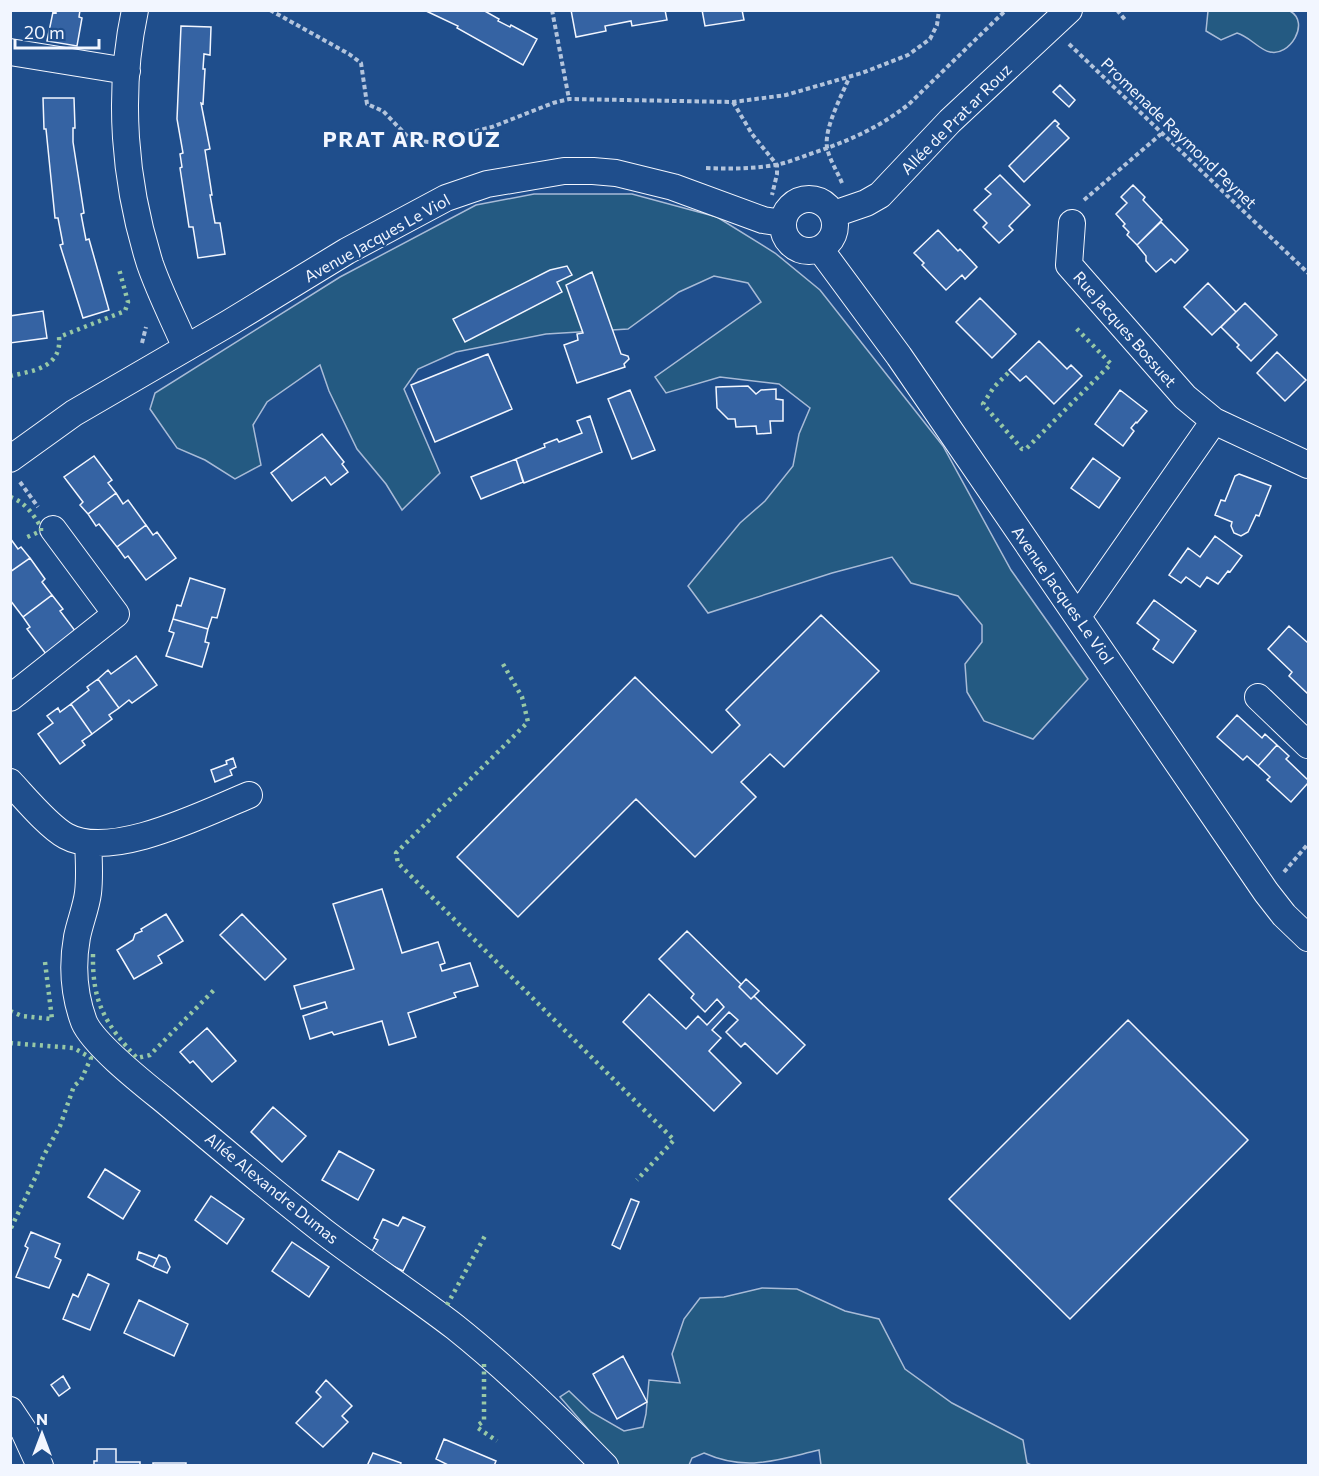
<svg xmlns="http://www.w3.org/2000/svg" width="1319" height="1476" viewBox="0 0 1319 1476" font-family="Commissioner,sans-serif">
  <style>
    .green { fill: #245a82; stroke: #a8bbd7; stroke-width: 1.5 }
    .building { fill: #3563a3; stroke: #f2f6ff; stroke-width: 1.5 }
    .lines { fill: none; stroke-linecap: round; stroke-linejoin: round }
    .street-casing { stroke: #f2f6ff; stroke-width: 28 }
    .path { stroke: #b3c4dc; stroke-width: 4; stroke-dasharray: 4.5 3; stroke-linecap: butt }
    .street { stroke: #1f4e8c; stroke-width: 26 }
    .hedge { stroke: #97c8a6; stroke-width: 4.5; stroke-dasharray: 3 4.5; stroke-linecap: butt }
    .labels { text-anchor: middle; stroke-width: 4.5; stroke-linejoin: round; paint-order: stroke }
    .street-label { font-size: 16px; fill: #f2f6ff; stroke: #1f4e8c }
    .district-label { font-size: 22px; font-weight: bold; letter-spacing: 1.5px; fill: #f2f6ff; stroke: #1f4e8c }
  </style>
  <rect width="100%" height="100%" fill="#1f4e8c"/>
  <path class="green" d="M1208,11H1290C1311,23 1289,57 1270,52C1259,50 1249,36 1237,33L1221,40L1206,31Z
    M534,194H632L717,217L775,253L820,290L943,446L1011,570L1088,679L1033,739L984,721L967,692L965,664L982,642V625L958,596L911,583L892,557L832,573L708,613L688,586L740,523L765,501L793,466L799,434L810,408L779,384L720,377L666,393L655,377L761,302L748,283L714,276L679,292L628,329L546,334L456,352L418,369L404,389L440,473L402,510L386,484L357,449L329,391L320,365L267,402L253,425L261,465L235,479L205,460L177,448L150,409L155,393L340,277L476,205Z
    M762,1288L797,1289L845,1311L879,1319L905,1369L952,1403L1023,1440L1027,1463L1031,1465H821L819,1450C776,1460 747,1472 704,1453L692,1458L689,1465H619L560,1397L569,1391L591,1412L624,1431L643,1427L646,1414L649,1380L680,1383L672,1354L684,1319L700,1298L724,1297Z"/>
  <path class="building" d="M56,10H80L79,17L82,18L77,46L47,41L53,12L56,13Z
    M424,10H483L499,19L498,21L510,27L511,25L537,39L523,65L457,28L458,26Z
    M571,10H665L667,20L632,26L631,21L605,26L606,31L576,37Z
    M702,10H742L744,20L705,26Z
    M181,26L211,27L210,55L204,54L203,69H205L203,104L201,103L210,149L205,150L212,195H210L215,223H220L225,254L198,258L193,227H189L180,168L182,167L180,154L183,153L177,119Z
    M1060,85L1075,100L1069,107L1053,92Z
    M43,98H74L75,128H73V142L84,213L81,214L86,240L89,239L109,310L83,318L60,245L63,244L58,218H55L46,129H44Z
    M1055,120L1059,124L1057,126L1069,138L1024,182L1009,166Z
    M1000,175L1030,205L1009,226L1013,230L999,243L983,227L987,223L974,210L991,194L985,189Z
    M1133,185L1145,197L1143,200L1162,220L1137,245L1127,235L1129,232L1123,226L1125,224L1116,214L1127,203L1121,197Z
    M1161,222L1188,250L1175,263L1171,259L1156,272L1146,261V256L1137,245Z
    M938,230L958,251L960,249L977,267L965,279L962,275L946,290L922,265L924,263L914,253Z
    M567,266L572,275L557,282L562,292L465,342L453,319L550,270Z
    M592,272L621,354L628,356L629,359L624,364L625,367L577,383L564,345L578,340L577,334L583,333L566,285Z
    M1208,283L1236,312L1212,335L1184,307Z
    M980,298L1016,334L992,358L956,322Z
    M1245,303L1277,335L1251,361L1237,347L1239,345L1221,327Z
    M43,311L47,338L10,343V316Z
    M1039,341L1067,369L1071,365L1082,376L1054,404L1026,376L1020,381L1009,370Z
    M1277,352L1306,380L1285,401L1257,373Z
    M488,354L512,409L435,442L411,385Z
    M748,386L756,394L761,390L776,389V399L783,400V421H770L771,433L757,434L756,426L736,427L735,419H728L717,408L716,387Z
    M630,390L655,450L632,459L608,399Z
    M1120,390L1147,411L1137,423L1136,422L1131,428L1134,431L1123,446L1095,424Z
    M590,416L602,452L524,483L516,459L545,447L544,444L557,439L559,442L582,433L577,421Z
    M322,434L344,462L342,464L348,472L331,485L325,477L292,501L271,473Z
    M94,456L112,480L108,483L116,493L88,514L80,505L83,502L64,477Z
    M1093,458L1120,478L1099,508L1071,488Z
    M516,459L523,482L481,499L471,477Z
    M1239,474L1271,486L1259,516L1256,515L1248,532L1241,536L1234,533L1231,526L1232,522L1215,515L1221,500L1225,501L1235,476Z
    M116,493L123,504L128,500L146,525L117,547L99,524L96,526L88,514Z
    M146,525L153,535L157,532L176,558L146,580L128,556L125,558L117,547Z
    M1215,536L1242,556L1230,572L1228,571L1218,584L1207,577L1200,587L1186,577L1181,583L1169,575L1188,548L1200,557Z
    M10,538L18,549L21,547L30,558L10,572Z
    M30,558L45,579L42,582L52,595L23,617L10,600V572Z
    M190,578L225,589L217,618L212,617L208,629L173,619L177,605L181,606Z
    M52,595L63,609L60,611L76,632L46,654L27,629L30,627L23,617Z
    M1154,600L1196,631L1173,663L1153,649L1159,640L1137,623Z
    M821,615L879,671L784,767L770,754L741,782L756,797L695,857L636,799L518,917L457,857L635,677L712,753L740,725L726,710Z
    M173,619L208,629L205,642L209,643L202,667L166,656L174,633L169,631Z
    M1289,626L1308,643V694L1289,676L1292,672L1268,649Z
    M136,656L157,685L132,703L129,700L119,708L98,679L108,670L111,674Z
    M98,679L119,708L109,715L112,719L92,734L71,704L89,690L87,687Z
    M71,704L92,734L82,741L85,745L60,764L38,734L53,723L47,716L58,708L60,712Z
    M1237,715L1262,738L1265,734L1277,745L1258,766L1247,756L1243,760L1217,737Z
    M1277,745L1289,756L1286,759L1308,780V783L1291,802L1267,780L1270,777L1258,766Z
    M233,758L236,767L230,770L232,775L215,782L211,770L227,764L226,761Z
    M382,889L402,953L438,942L445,963L440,965L442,971L470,963L478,986L454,993L456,997L408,1013L416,1037L389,1045L382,1021L334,1035L332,1032L310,1039L303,1016L327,1008L325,1002L301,1009L294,986L354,969L333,904Z
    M166,914L183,941L158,956L162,963L134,979L117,950L133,940L135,934L142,931L141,929Z
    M242,914L286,959L265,980L220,935Z
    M687,931L741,984L739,987L751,999L754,996L805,1045L777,1074L745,1043L741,1047L726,1032L738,1020L729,1012L712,1030L721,1038L709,1051L741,1083L714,1111L623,1022L649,994L686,1029L698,1016L707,1025L724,1007L717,999L705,1012L691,998L694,994L659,959Z
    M746,979L759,991L751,999L739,987Z
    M1128,1020L1248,1140L1070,1319L949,1199Z
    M207,1028L236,1061L212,1082L193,1061L190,1063L180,1052Z
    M273,1107L306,1136L282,1162L251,1132Z
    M339,1151L374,1170L358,1200L322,1180Z
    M105,1169L140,1191L123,1219L88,1197Z
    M211,1196L244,1219L227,1244L195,1220Z
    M631,1199L639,1202L620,1249L612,1245Z
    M403,1217L425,1227L403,1271L370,1255L378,1240L374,1238L383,1219L398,1226Z
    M31,1232L60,1244L55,1257L61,1260L49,1288L16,1277L28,1248L25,1246Z
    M292,1242L329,1267L309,1297L272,1271Z
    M139,1252L157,1259L153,1267L137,1259Z
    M159,1255L166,1258L170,1267L167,1273L153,1267Z
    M88,1274L109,1284L90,1330L63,1319L73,1294L78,1297Z
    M139,1300L188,1324L174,1356L124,1333Z
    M623,1356L647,1402L617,1419L593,1374Z
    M63,1376L70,1388L59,1396L51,1385Z
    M326,1380L352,1406L342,1416L348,1422L323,1447L296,1423L321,1397L316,1392Z
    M444,1439L496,1461L494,1466H450L436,1459Z
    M97,1449H116V1462H140V1466H94V1461H97Z
    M373,1453L401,1463L400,1466H367Z
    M153,1463H186V1466H153Z"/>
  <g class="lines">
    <defs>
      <path id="street" d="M135,10C117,94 124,182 150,264C160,293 174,320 186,348
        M10,52L127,71
        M783 225a26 26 0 1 1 52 0a26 26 0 1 1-52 0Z
        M834,214L866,203L880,195L950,121L1069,10
        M1072,223L1069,265L1185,397L1214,421L1308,465
        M820,249L899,356L1266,892L1284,915L1308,938
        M10,459L74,413L229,323L347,251L446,198L487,184L564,171H593L616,173L673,187L763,220L783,223
        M1078,616L1214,421
        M1258,697L1308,745
        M10,698L116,614L53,529
        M10,782C25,798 48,826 66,836C111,861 205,813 249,795
        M88,843C89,860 90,876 88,893C86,908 80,922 77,937C72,965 74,995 84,1022C94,1045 144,1084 165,1101C217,1145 269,1189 323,1231C366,1264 412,1294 455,1327C509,1370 557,1417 605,1466
        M10,1410L24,1431L40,1466"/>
    </defs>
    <use href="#street" class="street-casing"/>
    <path class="path" d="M270,10L349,54L361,63L367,104L383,111L407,136L414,141L430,142L492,127L553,103L569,99L733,102L786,95L862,73L908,55L930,39L937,25L939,10
      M552,10L569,99
      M1117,10L1126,21
      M1069,44L1308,273
      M733,102L752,134L777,165V174L772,195
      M706,168C729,169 752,169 775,165C787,163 799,158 810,154C846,142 879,128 909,104L1006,10
      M842,183C837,171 829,159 827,147C824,128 842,95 849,78
      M1084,200L1161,134
      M142,343L146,327
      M20,482L38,507
      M1284,872L1308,844"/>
    <use href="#street" class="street"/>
    <path class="hedge" d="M1008,373L994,387L983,404L1022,449H1026L1111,364L1076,328
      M10,376C34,371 62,367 59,337L125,311L128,302L119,269
      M10,497C25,502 33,514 41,527V531L25,538
      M503,664L522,697L528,722L396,853L398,863L674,1140L637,1180
      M93,954C92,1002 105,1024 137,1058L150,1055L215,989
      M10,1011L22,1016L52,1019L45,962
      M10,1043L74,1048L91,1058L81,1080L74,1086L60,1126L43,1157L37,1174L10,1230
      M447,1305L486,1234
      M484,1364V1421L478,1425V1428L497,1441"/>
  </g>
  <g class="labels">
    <g class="street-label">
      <text transform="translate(956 119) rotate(-45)" y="6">Allée de Prat ar Rouz</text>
      <text transform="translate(1179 133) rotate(44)" y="6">Promenade Raymond Peynet</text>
      <text transform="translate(377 238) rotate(-29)" y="6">Avenue Jacques Le Viol</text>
      <text transform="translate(1125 329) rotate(49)" y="6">Rue Jacques Bossuet</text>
      <text transform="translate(1063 595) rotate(55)" y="6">Avenue Jacques Le Viol</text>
      <text transform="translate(272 1188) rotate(39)" y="6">Allée Alexandre Dumas</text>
    </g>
    <g class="district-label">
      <text x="412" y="147">PRAT AR ROUZ</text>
    </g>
  </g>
  <rect width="1319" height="1476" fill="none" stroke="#f2f6ff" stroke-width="24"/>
  <g transform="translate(42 1434)" stroke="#1f4e8c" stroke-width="4.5" paint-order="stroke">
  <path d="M0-4.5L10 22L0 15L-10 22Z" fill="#f2f6ff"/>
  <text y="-9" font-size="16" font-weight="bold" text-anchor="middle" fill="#f2f6ff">N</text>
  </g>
  <path d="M15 39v9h84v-9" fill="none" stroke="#f2f6ff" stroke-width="3"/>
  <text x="24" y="39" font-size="18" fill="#f2f6ff" stroke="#1f4e8c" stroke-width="4.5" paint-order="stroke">20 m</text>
</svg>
